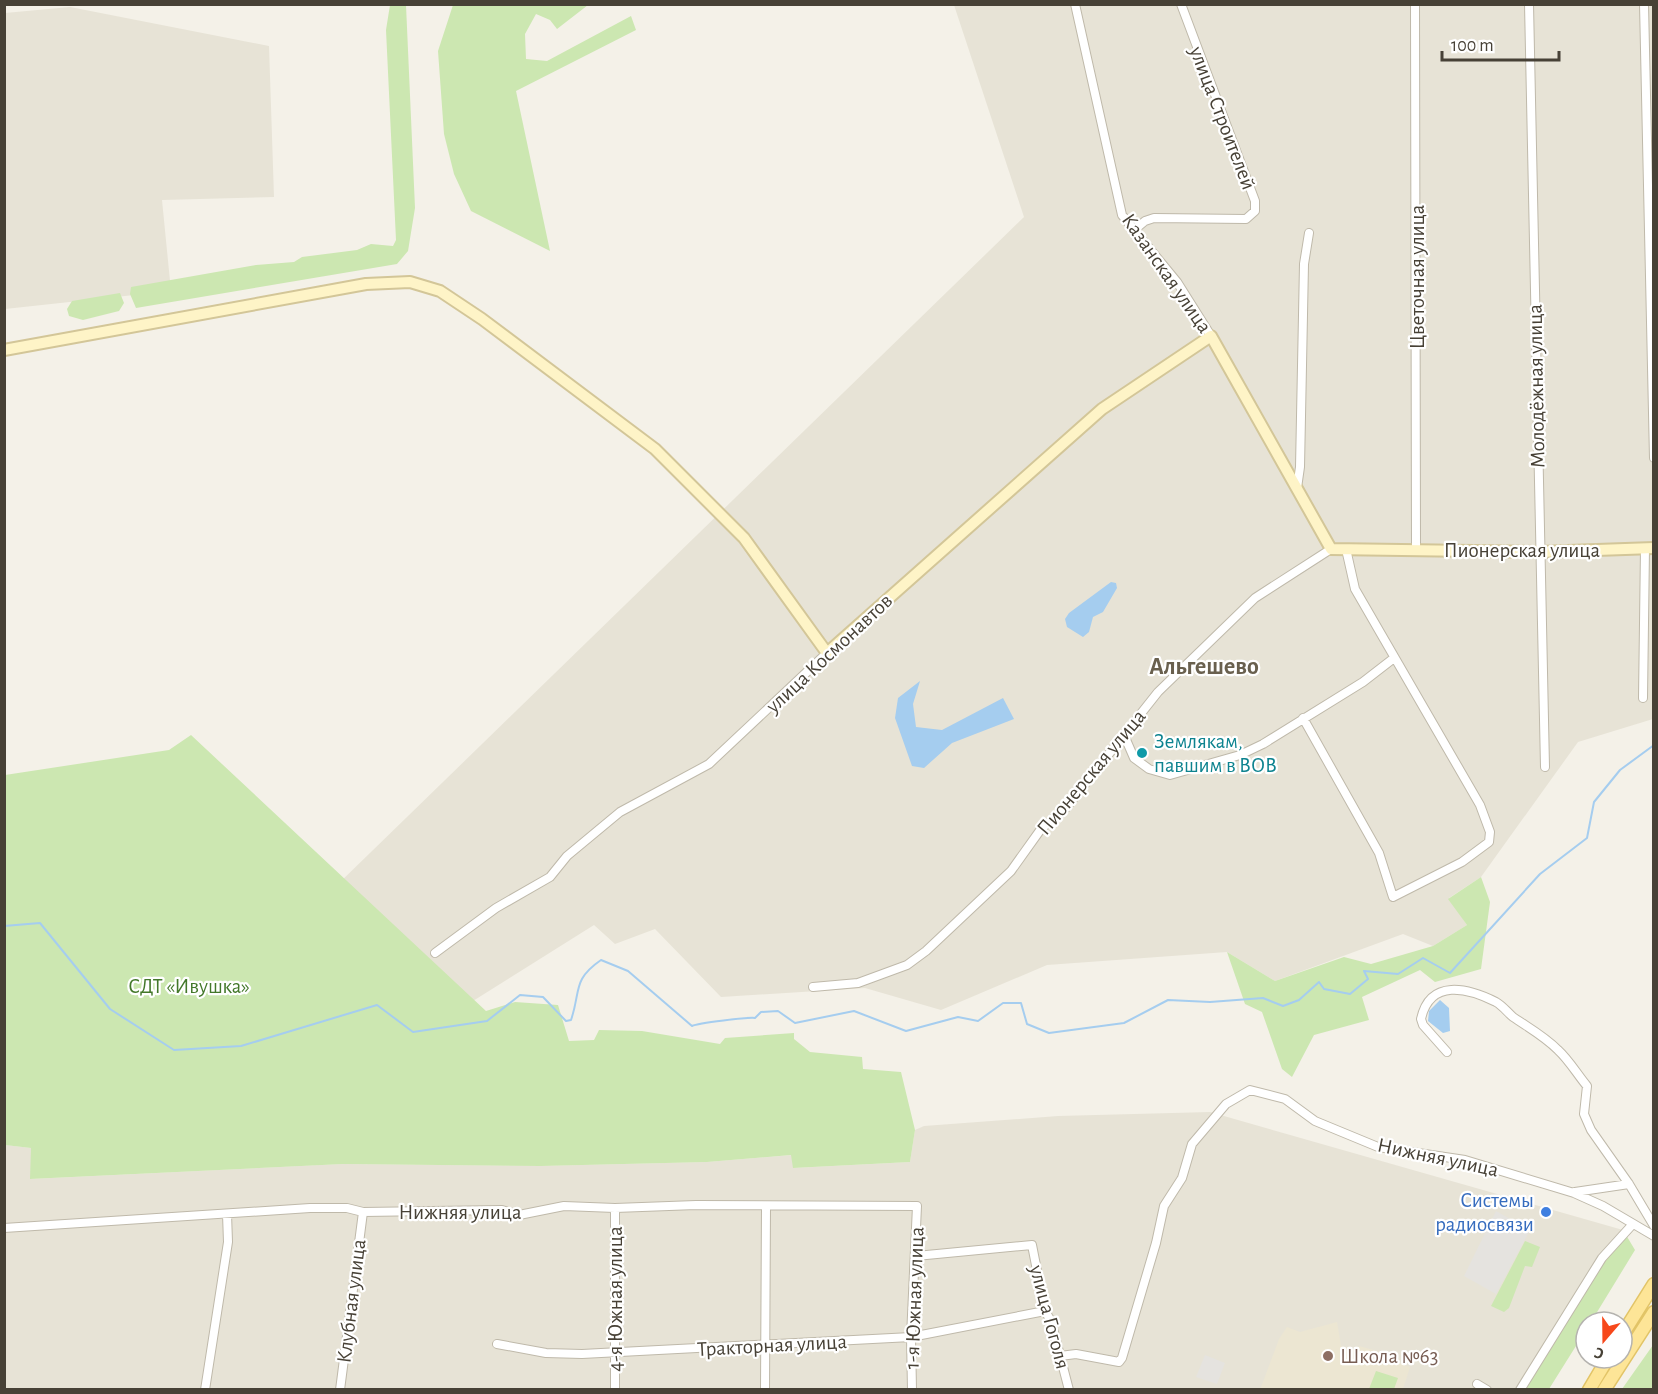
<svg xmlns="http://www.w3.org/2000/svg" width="1658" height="1394" viewBox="0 0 1658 1394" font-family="'Alegreya Sans',sans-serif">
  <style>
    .residential { fill: #e7e3d6 }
    .education { fill: #ece6d2 }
    .green { fill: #cce7b1 }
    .parking { fill: #e5e3df }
    .water { fill: #a5cdef }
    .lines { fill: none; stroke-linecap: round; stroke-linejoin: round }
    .stream { stroke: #a5cdef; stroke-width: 2 }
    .street-casing { stroke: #bfb9aa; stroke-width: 10 }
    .secondary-casing { stroke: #d3c698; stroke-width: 14 }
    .primary-casing { stroke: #e2c467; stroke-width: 15 }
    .street { stroke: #fff; stroke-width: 8 }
    .secondary { stroke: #fef4c7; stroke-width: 10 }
    .primary { stroke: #fde597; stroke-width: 12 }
    .culture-dot { fill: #0f9aa8; stroke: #fff; stroke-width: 2 }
    .shop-dot { fill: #3f7fe0; stroke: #fff; stroke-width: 2 }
    .education-dot { fill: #8d6e63; stroke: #fff; stroke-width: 2 }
    .labels { text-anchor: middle; stroke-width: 4.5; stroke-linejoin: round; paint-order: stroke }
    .street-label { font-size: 21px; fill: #474136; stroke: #fff }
    .culture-label { font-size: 21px; fill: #0d838f; stroke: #fff; text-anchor: start }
    .park-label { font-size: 21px; fill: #43782a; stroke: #fff }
    .shop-label { font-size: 21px; fill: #366cbe; stroke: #fff; text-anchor: end }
    .education-label { font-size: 21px; fill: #785e54; stroke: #fff; text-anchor: start }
    .quarter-label { font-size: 24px; font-weight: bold; fill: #69604e; stroke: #fff }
  </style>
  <rect width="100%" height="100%" fill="#f4f1e8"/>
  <path class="residential" d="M954,5H1653V719L1578,742L1481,877L1449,898L1467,925L1433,946L1403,934L1275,981L1227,952L1047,965L941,1010L865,988L721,997L655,929L615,944L594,925L465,1006L335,887L1024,217Z
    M70,7L269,46L274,197L162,200L171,291L5,309V13Z
    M1210,1112L1623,1230L1522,1389L5,1390V1145L31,1148V1179L343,1164L541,1166L707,1162L792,1155L794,1168L910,1162L915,1130L924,1126L1058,1116Z"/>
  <path class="education" d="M1337,1322L1341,1346L1354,1350L1359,1346L1384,1353L1383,1358L1410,1367L1403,1389L1260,1390L1279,1339L1287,1327L1300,1332Z"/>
  <path class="green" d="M390,5H406L415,208L408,251L397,264L136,308L130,294L131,287L256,265L294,262L302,257L357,250L371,244L393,246L396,240L386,30Z
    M453,5H588L557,29L550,20L536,14L525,34L526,59L547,61L631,16L636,30L516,91L550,251L471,211L454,174L444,134L438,51Z
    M120,293L124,303L119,311L83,320L69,316L67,309L72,301Z
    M191,735L486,1011L515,1002L558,1005L569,1041L594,1040L599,1030L642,1031L720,1044L725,1038L794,1033V1039L810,1052L862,1057L863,1069L901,1072L915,1130L910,1162L793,1168L791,1155L707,1162L541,1166L343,1164L30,1179L31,1148L5,1145V775L169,750Z
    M1481,877L1490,902L1481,969L1435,982L1420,970L1362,997L1369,1020L1314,1035L1292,1077L1282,1069L1262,1012L1245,1004L1227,952L1275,981L1344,957L1371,964L1433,946L1467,925L1448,899Z
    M1623,1230L1635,1250L1591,1322H1586V1330L1549,1389L1522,1390Z
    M1525,1241L1540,1247L1532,1267L1525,1266L1509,1308L1504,1312L1491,1306Z
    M1653,1345V1388L1622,1389Z
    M1376,1371L1398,1378L1394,1389H1369Z"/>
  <path class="parking" d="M1496,1211L1530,1230L1496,1294L1464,1276Z
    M1205,1355L1225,1363L1217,1384L1196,1377Z"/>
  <path class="water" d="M1111,582L1116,583L1117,588L1103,612L1093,617L1089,632L1083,637L1067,627L1065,619L1069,613Z
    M920,681L913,704L916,727L942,730L1003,698L1014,719L952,743L924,768L912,766L895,718L898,698Z
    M1440,1000L1449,1008L1450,1031L1443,1033L1428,1021L1429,1011Z"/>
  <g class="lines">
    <path class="stream" d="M4,926L40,923L110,1009L174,1050L241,1046L377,1005L413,1032L487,1021L520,995L543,997L566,1021L571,1020C581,991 572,980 601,960L628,971L692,1026C698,1023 749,1017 755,1018L761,1012L778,1011L795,1023L854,1011L906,1031L958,1017L978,1021L1003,1003H1021L1027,1024L1049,1033L1124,1023L1168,1000L1210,1002L1263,998L1283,1006L1299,1000L1319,982L1324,989L1350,994L1368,979L1364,971L1398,974L1423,958L1450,973L1540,874L1587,838L1594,802L1620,770L1654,745"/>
    <defs>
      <path id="street" d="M1075,4L1122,215L1177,282L1211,336
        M1415,4L1416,550
        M1529,4L1545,767
        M1644,4L1654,458
        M1133,231L1145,221L1154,218L1246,219L1255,211V201L1181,4
        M1297,488L1300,467L1304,264L1309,233
        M1643,698L1645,548
        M1303,718L1379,853L1393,897L1462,862L1489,842L1490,832L1480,805L1355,589L1346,549
        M1124,735L1134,758L1149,769L1170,775L1240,755L1263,744L1363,682L1394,658
        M435,953L496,908L550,877L567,856L620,812L709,764L827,653
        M813,987L858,983L907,965L926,951L1011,871L1041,829L1066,808L1158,692L1255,598L1331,549
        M1447,1052L1423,1025L1421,1019C1430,978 1468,988 1496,1002C1503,1006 1507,1012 1513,1017C1529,1028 1544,1036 1558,1050C1569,1060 1577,1074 1587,1086L1584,1114L1591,1130L1629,1184L1654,1226
        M1575,1192L1629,1184
        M615,1208V1390
        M4,1228L310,1208H347L363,1212L502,1210L519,1215L564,1206L615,1208L696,1205L917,1206L911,1337L912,1390
        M916,1256L1032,1245L1045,1311L1051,1321L1069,1390
        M497,1344L546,1353L582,1354L911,1337L1045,1311
        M1060,1356L1076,1354L1119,1362L1122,1358L1156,1243L1164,1206L1182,1178L1192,1144L1226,1104L1250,1090L1285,1099L1315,1121L1378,1147L1465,1160L1574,1193L1603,1206L1654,1236
        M1477,1384L1487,1390
        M205,1390L228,1242L227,1214
        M340,1390L363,1212
        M765,1390L766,1207
        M1520,1390L1602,1258L1632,1225"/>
      <path id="secondary" d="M4,350L366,284L410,282L440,291L482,319L655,449L744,538L827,653L1102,409L1211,336L1331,549L1539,552L1654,548"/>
      <path id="primary" d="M1622,1335L1654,1284
        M1589,1390L1608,1358
        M1604,1390L1654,1312"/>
    </defs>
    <use href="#street" class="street-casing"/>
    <use href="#secondary" class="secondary-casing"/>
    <use href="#primary" class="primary-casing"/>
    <use href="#street" class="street"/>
    <use href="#secondary" class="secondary"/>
    <use href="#primary" class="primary"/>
  </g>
  <circle class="culture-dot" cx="1142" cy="753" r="6"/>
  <circle class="shop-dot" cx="1546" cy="1212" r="6"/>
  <circle class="education-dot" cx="1328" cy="1356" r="6"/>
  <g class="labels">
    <g class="street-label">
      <text transform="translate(1223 118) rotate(69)" y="7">улица Строителей</text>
      <text transform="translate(1167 273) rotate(55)" y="7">Казанская улица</text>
      <text transform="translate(1417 277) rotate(-90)" y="7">Цветочная улица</text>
      <text transform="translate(1536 386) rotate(-91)" y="7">Молодёжная улица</text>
      <text x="1522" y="557">Пионерская улица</text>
      <text transform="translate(829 653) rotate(-43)" y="7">улица Космонавтов</text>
      <text transform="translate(1091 772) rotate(-50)" y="7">Пионерская улица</text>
      <text transform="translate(1438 1157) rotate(12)" y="7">Нижняя улица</text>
      <text x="460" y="1219">Нижняя улица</text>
      <text transform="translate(914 1298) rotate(-88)" y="7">1-я Южная улица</text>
      <text transform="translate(615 1299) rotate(-90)" y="7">4-я Южная улица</text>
      <text transform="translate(351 1301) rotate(-83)" y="7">Клубная улица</text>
      <text transform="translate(1050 1317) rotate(75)" y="7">улица Гоголя</text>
      <text transform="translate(772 1345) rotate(-3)" y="7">Тракторная улица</text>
    </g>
    <g class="culture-label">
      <text x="1154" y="748">Землякам,<tspan x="1154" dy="24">павшим в ВОВ</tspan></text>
    </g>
    <g class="park-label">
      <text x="189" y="993">СДТ «Ивушка»</text>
    </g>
    <g class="shop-label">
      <text x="1534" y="1207">Системы<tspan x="1534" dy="24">радиосвязи</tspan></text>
    </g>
    <g class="education-label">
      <text x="1340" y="1363">Школа №63</text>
    </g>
    <g class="quarter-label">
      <text x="1204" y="674">Альгешево</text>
    </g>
  </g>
  <rect width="1658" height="1394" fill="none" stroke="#474136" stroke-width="12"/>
  <g transform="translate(1604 1340) rotate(200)"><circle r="28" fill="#ffffff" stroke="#b5b3af" stroke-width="1.5"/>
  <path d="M0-4.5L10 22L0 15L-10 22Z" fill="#f7481b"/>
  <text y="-9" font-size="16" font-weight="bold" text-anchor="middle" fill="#474136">С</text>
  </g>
  <path d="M1442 51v9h117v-9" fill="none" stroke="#474136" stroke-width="3"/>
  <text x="1451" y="51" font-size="18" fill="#474136" stroke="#ffffff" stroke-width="4.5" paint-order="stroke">100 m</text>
</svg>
